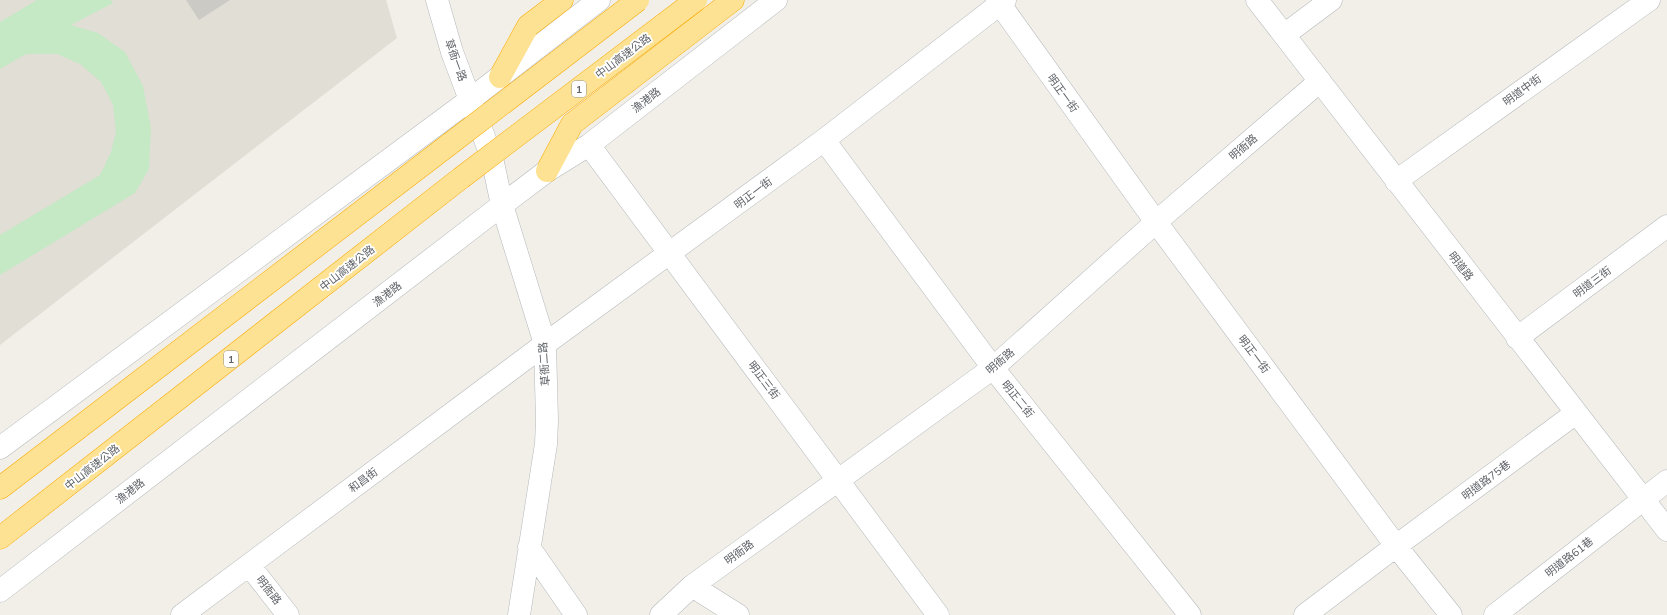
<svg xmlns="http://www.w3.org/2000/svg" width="1667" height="615" viewBox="0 0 1667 615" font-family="Mulish,'Noto Sans TC',sans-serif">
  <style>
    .education { fill: #e1ded6 }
    .green { fill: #c5e8c5 }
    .building { fill: #cccac5 }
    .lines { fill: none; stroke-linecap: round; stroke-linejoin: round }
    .minor-casing { stroke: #b5b8bc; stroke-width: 23 }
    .highway-casing { stroke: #f9ab00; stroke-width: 23 }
    .minor { stroke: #fff; stroke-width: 22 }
    .highway { stroke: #fde293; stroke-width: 22 }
    .highway-bridge-casing { stroke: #f9ab00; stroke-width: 23; stroke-linecap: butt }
    .highway-bridge { stroke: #fde293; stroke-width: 22 }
    .labels { text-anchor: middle; stroke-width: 3.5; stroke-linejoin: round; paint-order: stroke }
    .shield { fill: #fff; stroke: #8f9295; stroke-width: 1 }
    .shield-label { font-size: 10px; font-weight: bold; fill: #5f6368 }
    .street-label { font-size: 11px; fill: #5f6368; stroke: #fff }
  </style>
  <rect width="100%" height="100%" fill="#f1efe8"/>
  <path class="education" d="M0,0H386L397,38L0,345Z"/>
  <path class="green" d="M37,0H111L113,3L71,25L98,33L125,52L143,86L151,128L149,169L135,193L0,275V235L100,175L111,152L116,132L113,105L101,82L80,64L57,54H26L0,69V22Z"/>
  <path class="building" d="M186,0H230L199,20Z"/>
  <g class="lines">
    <defs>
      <path id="minor" d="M437,0L452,52L492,158L502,205L545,344L547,421L546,444L519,615
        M997,0L1156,222L1396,546L1305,615
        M1257,0L1667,530
        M1284,35L1331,0
        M824,140L993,368L1190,615
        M589,145L938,615
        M1396,181L1649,0
        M1517,338L1667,226
        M0,448L471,99L599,0
        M529,547L576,615
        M249,565L288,615
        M692,586L738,615
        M0,591L502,205L547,171L589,145L776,0
        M182,615L545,344L824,140L1005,0
        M661,615L692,586L993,368L1156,222L1320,81
        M1451,615L1396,546L1576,413
        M1495,615L1667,481"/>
      <path id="highway" d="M500,77L528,26L562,0
        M547,171L572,124L733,0
        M0,488L451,143
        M0,538L461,178"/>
    </defs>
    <use href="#minor" class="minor-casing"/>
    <use href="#highway" class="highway-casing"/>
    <use href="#minor" class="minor"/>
    <use href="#highway" class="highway"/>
    <defs>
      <path id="highway-bridge" d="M451,143L638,0
        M461,178L696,0"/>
    </defs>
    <use href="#highway-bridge" class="highway-bridge-casing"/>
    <use href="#highway-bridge" class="highway-bridge"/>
  </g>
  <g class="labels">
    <g class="shield">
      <rect x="572" y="81" width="14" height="16" rx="3"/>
      <rect x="224" y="351" width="14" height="16" rx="3"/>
    </g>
    <g class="shield-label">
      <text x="579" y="93">1</text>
      <text x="231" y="363">1</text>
    </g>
    <g class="street-label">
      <text transform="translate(623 56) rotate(-37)" y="4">中山高速公路</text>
      <text transform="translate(456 60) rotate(70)" y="4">草衙一路</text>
      <text transform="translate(1522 90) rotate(-36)" y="4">明道中街</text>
      <text transform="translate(1063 93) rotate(54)" y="4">明正一街</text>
      <text transform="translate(646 100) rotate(-38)" y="4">漁港路</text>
      <text transform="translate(1243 147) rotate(-41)" y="4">明衙路</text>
      <text transform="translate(753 193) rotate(-37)" y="4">明正一街</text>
      <text transform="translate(1461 266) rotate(52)" y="4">明道路</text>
      <text transform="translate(347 268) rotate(-38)" y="4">中山高速公路</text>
      <text transform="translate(1592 282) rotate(-37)" y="4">明道三街</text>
      <text transform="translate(387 294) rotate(-38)" y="4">漁港路</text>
      <text transform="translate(1254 354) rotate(53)" y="4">明正一街</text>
      <text transform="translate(1000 361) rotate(-40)" y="4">明衙路</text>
      <text transform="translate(544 364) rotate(-94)" y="4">草衙二路</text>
      <text transform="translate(764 380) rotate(53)" y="4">明正三街</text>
      <text transform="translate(1018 399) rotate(51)" y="4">明正二街</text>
      <text transform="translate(92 467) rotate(-38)" y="4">中山高速公路</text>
      <text transform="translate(363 480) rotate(-37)" y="4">和昌街</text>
      <text transform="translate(1486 480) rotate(-37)" y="4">明道路75巷</text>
      <text transform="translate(130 491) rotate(-38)" y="4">漁港路</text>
      <text transform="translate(739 552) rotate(-36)" y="4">明衙路</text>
      <text transform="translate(1569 557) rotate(-38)" y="4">明道路61巷</text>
      <text transform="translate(269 590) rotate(52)" y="4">明衙路</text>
    </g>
  </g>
</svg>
